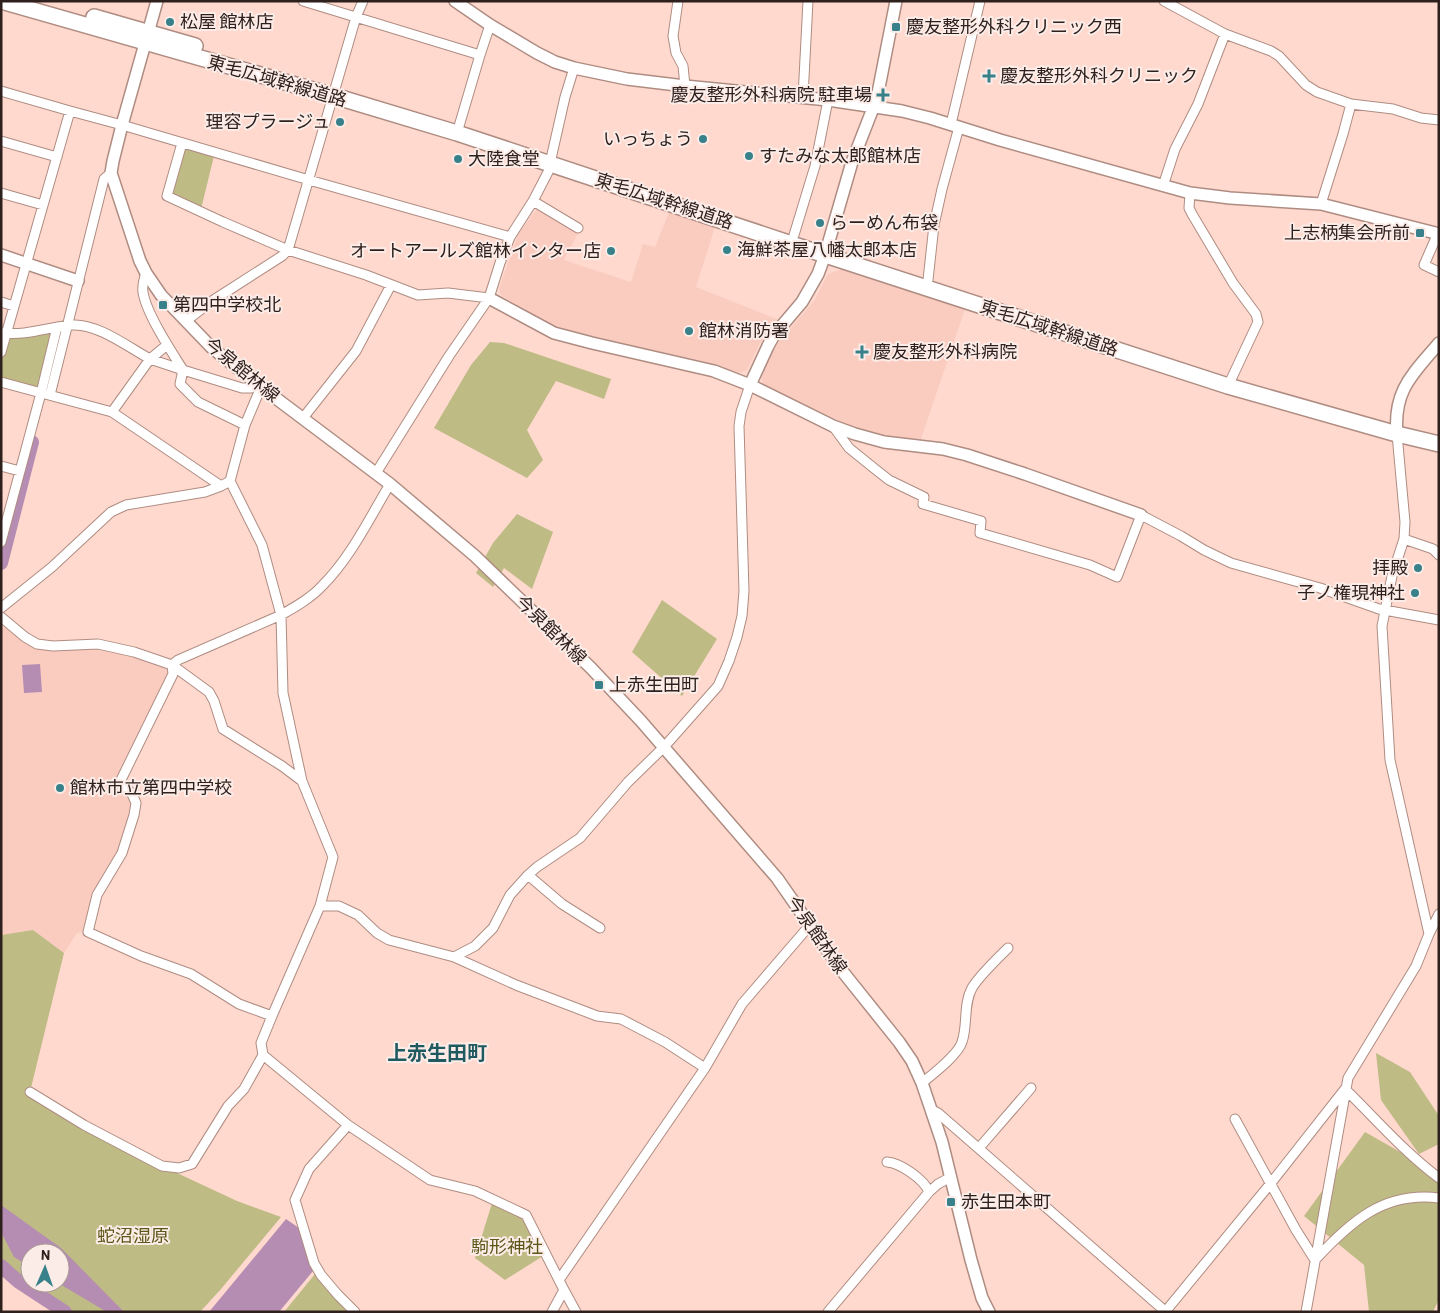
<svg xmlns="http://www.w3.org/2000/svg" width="1440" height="1313" viewBox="0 0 1440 1313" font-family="Barlow,'Noto Sans JP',sans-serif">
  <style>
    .built { fill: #faccc0 }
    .green { fill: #bebb85; fill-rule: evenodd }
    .water { fill: #b58cb2 }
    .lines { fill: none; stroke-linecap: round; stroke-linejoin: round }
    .river { stroke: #b58cb2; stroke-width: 14 }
    .street-casing { stroke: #af8c82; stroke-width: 11 }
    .secondary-casing { stroke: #af8c82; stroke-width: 14 }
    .highway-casing { stroke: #af8c82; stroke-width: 18 }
    .street { stroke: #fff; stroke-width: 9 }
    .secondary { stroke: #fff; stroke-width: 11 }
    .highway { stroke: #fff; stroke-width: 15 }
    .poi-dot { fill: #39818a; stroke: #fcece8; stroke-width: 2 }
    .labels { text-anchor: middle; stroke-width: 4; stroke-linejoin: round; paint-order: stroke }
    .poi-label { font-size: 18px; fill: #2e211d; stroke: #fcece8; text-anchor: start }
    .street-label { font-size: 18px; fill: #2e211d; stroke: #fcece8 }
    .park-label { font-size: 18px; fill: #5b5718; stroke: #fcece8 }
    .quarter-label { font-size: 20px; font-weight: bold; fill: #205a61; stroke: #fcece8 }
  </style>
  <rect width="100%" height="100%" fill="#ffd9ce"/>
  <path class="built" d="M537,209L578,233L564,260L631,282L643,244L655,247L669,212L715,227L696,287L779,320L760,343L747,370L739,373L701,361L585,336L558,327L529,313L501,295L499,289L518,234Z
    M842,269L965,309L921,439L890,437L855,428L764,386L761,376L768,359L777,344L814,301L828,274Z
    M1,627H8L21,639L100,648L134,656L167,667L168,675L113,785L124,792L129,796L131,803L121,844L108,870L94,893L83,932L77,933L64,953L33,930L1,935Z"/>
  <path class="green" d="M181,146L214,156L201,209L167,196Z
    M57,328L39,385L36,388L1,380V357L8,333Z
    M490,342L504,343L611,379L604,399L556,381L527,430L543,460L527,478L434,428L471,365Z
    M517,514L553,532L532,589L504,568L493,587L476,573L493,543Z
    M662,600L717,639L682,696L632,652Z
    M33,930L64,953L30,1092L162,1166L237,1201L281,1217L221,1289L200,1312H74L1,1266V935ZM30,1253H60V1283H30Z
    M1376,1053L1410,1072L1439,1116V1144L1419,1154L1381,1100Z
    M1365,1132L1439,1174V1299L1433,1312H1369L1364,1265L1304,1216Z
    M493,1200L523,1219L543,1256L505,1280L475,1258Z
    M315,1274L325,1288L351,1312H284Z"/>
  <path class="water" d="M40,664L42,692L24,693L22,665Z
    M1,1205L61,1248L124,1312H107L58,1283H60V1253H30V1267L14,1257L1,1232Z
    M286,1219L299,1228L313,1271L279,1312H209Z"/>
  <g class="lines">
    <path class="river" d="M1,563L32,442
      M1,1266L19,1282L65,1312"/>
    <defs>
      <path id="street" d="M303,1L480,55L490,25
        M678,1L673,36L676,53L683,66L685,86
        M1164,1L1225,34L1271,51L1279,56L1306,85L1317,92L1351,104L1393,109L1421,118L1439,120
        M1,91L70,111L122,125L309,180L510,237
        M803,97L808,1
        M951,124L980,1
        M457,133L480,55
        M1,141L57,157
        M182,143L167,196L223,222L288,250L366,275L418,295L448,293L489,298
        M1163,186L1175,149L1198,104L1225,34
        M1,193L43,205
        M1190,193L1189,208L1192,214L1233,283L1256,314L1258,322L1228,386
        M533,201L578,228
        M1321,204L1343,134L1351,104
        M1438,233L1424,265L1439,272
        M794,235L815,166L828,100
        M146,273C144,279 142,286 143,292C146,313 171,351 183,370L242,388H251L256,383
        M928,280L934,225L942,189L959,127
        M1,302L14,306
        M186,321L212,301L282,256L288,250L356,17L363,1
        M2,333C27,336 48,327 72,325C97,323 128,347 150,359L167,345
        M1,352L70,111
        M1,382L112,412L221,486
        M50,395L104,179L111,173
        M112,412L150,359L183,370L180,384L198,402L245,425
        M303,418L356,351L391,285
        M833,426L849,448L875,469L889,480L924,497L923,504L981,521L980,533L1090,565L1117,577L1141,515L1181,536L1204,550L1231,563L1320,588L1379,609L1439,620
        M1397,434L1405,522L1404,539L1392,576L1382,626L1390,760L1429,934
        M1,466L20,471
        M376,473L449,356L489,298L500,263L510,237L533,201L548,172L565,97L574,68
        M230,481L262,545L281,615L283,693L302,781L333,857L320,906L272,1016L261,1043L263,1055L348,1125L430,1180L475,1191L526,1215L564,1290L576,1312
        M1404,539L1433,549L1439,555
        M1,542L41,393L57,327
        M1,608L52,567L111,512L126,505L205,492L221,486L230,481L245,425L261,387
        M1,617L25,637L37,644L53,646L98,644L134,652L172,665L209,692L214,701L223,729L282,766L302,781
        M528,875L562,904L600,928
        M320,906H339L358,915L377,933L389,940L454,957L516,985L597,1016L621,1019L665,1042L705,1068
        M454,957L475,946L493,928L510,895L528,875L537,867L580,838L628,782L664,747L718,686L729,661L737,637L742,616L744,591L739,426L741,412L750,385
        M272,1016L239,1004L191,974L141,956L88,932L97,895L122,853L134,815L136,803L132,794L124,786L119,784L173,674L172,665L178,660L281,615C295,607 311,598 322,586C351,557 369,519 390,484
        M922,1083C933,1074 958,1055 962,1042C968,1025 963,1004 972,988C979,976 997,959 1008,948
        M1345,1089C1376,1119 1404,1152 1439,1178
        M30,1092L84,1125L162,1166L179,1168L192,1164L228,1106L244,1089L263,1055
        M932,1110L938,1113L1166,1312
        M1235,1119L1296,1230L1315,1260
        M348,1125L309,1169L295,1200L314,1263L321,1275L338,1295L355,1312
        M979,1148L1031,1088
        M887,1162C900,1163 924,1179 929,1192
        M1315,1260C1350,1222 1384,1191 1439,1198
        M559,1280L705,1068L742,1004L810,925
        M552,1312L564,1290
        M828,1312L929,1192L938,1184L951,1177
        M1165,1312L1271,1183L1345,1089
        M1306,1312L1348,1078L1416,966L1429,934L1439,914"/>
      <path id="secondary" d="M157,1L122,125L113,161L111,173L140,261L146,273L161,295L211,347L261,387L390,484L475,556L591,668L641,721L777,878L839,967L899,1042L912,1061L922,1083L942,1142L971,1260L982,1298L989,1312
        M455,1L490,25L537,53L555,62L574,68L627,79L685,86L828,100L902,111L930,118L1000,140L1190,193L1230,198L1321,204L1439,234
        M1,255L78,281
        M489,298L554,333L592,343L714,371L750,385L833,426L855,434L884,442L943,449L967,455L1025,474L1141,515
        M750,385L768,346L774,335L802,302L818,274L825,255L852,162L877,98L896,1
        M1397,434C1393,390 1413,374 1439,343"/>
      <path id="highway" d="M1,1L334,96L457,133L825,255L1228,386L1397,434L1439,444
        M94,17L195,46"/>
    </defs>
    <use href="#street" class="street-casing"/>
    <use href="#secondary" class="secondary-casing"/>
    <use href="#highway" class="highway-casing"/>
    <use href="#street" class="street"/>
    <use href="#secondary" class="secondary"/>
    <use href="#highway" class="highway"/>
  </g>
  <g class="poi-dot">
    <circle cx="170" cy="22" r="5"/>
    <rect x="891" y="22" width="10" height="10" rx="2.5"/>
    <path d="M986.5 68.5h5v5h5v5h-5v5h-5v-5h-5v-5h5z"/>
    <path d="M880.5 87.5h5v5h5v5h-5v5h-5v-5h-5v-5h5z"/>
    <circle cx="340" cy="122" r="5"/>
    <circle cx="703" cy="139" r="5"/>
    <circle cx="749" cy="156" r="5"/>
    <circle cx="458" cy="159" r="5"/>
    <circle cx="820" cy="223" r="5"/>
    <rect x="1415" y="228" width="10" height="10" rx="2.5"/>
    <circle cx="727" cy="250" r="5"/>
    <circle cx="611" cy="251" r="5"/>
    <rect x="158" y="300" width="10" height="10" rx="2.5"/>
    <circle cx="689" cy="331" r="5"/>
    <path d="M859.5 344.5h5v5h5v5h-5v5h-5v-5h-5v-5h5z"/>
    <circle cx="1418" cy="568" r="5"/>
    <circle cx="1415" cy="593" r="5"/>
    <rect x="594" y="680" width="10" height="10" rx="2.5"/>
    <circle cx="60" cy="788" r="5"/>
    <rect x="946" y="1197" width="10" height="10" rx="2.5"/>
  </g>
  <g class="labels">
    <g class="poi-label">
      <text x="180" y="28">松屋 館林店</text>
      <text x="906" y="33">慶友整形外科クリニック西</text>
      <text x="1000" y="82">慶友整形外科クリニック</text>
      <text x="872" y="101" text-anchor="end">慶友整形外科病院 駐車場</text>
      <text x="330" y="128" text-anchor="end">理容プラージュ</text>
      <text x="693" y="145" text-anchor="end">いっちょう</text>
      <text x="759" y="162">すたみな太郎館林店</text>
      <text x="468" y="165">大陸食堂</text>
      <text x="830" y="229">らーめん布袋</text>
      <text x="1410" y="239" text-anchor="end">上志柄集会所前</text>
      <text x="737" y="256">海鮮茶屋八幡太郎本店</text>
      <text x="601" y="257" text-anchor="end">オートアールズ館林インター店</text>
      <text x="173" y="311">第四中学校北</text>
      <text x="699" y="337">館林消防署</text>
      <text x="873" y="358">慶友整形外科病院</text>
      <text x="1408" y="574" text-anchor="end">拝殿</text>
      <text x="1405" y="599" text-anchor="end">子ノ権現神社</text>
      <text x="609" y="691">上赤生田町</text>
      <text x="70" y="794">館林市立第四中学校</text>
      <text x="961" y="1208">赤生田本町</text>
    </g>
    <g class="street-label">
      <text transform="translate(277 81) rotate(16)" y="6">東毛広域幹線道路</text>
      <text transform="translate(664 201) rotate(18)" y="6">東毛広域幹線道路</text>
      <text transform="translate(1049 328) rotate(18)" y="6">東毛広域幹線道路</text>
      <text transform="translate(242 370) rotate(39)" y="6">今泉館林線</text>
      <text transform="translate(551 630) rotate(44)" y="6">今泉館林線</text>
      <text transform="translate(817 935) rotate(55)" y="6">今泉館林線</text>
    </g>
    <g class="park-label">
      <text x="133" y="1242">蛇沼湿原</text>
      <text x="507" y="1253">駒形神社</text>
    </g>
    <g class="quarter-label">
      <text x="437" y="1060">上赤生田町</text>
    </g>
  </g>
  <rect width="1440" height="1313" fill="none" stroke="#2e211d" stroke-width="5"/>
  <g transform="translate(45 1268) rotate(2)"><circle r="24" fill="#fcece8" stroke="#aa9b97"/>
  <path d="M0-4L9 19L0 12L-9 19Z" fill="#39818a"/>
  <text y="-8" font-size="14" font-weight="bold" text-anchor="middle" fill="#2e211d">N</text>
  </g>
</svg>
